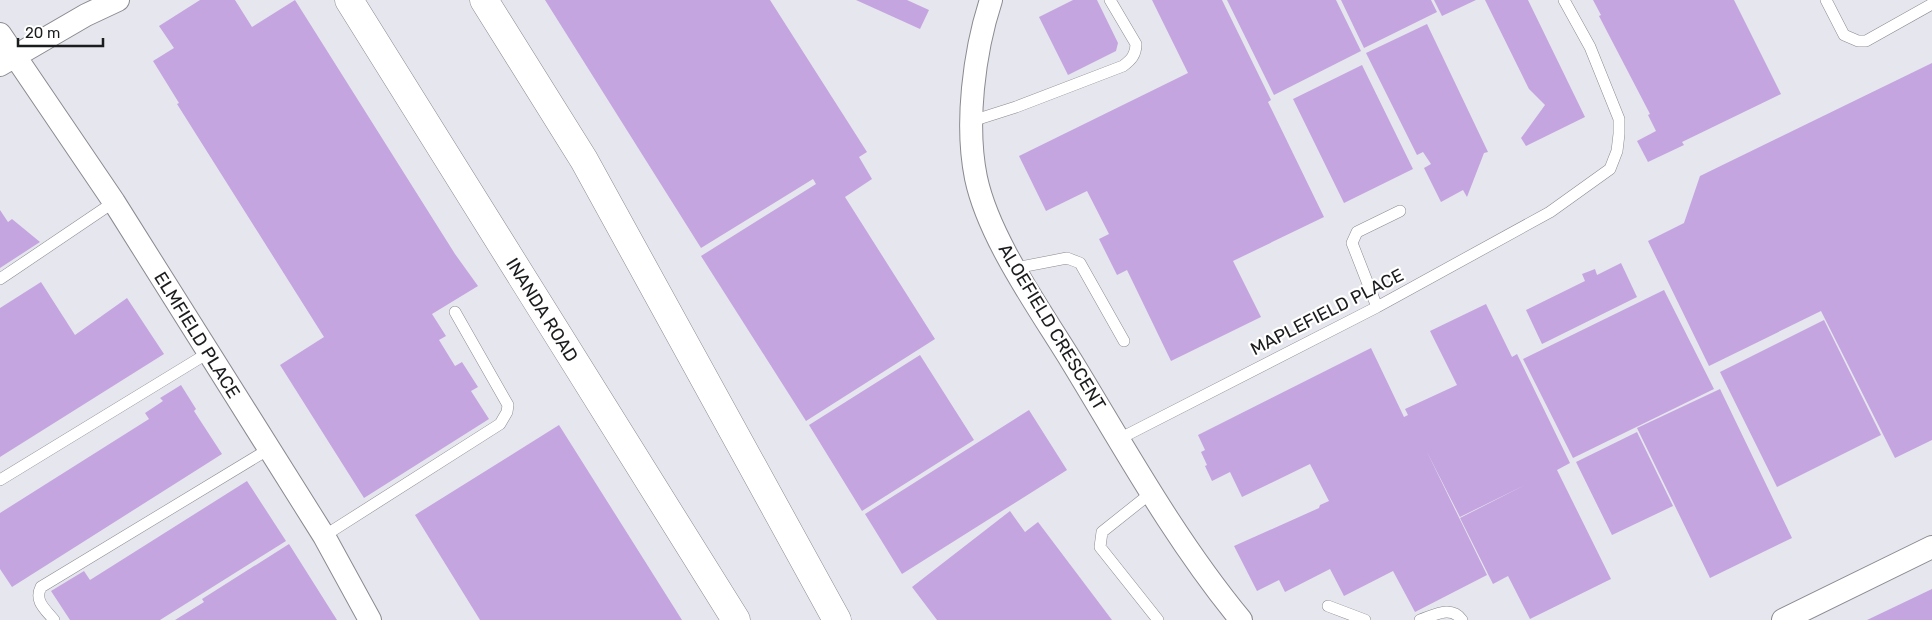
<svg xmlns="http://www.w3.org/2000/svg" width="1932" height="620" viewBox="0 0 1932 620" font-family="Rubik,sans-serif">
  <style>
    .building { fill: #c5a5e0 }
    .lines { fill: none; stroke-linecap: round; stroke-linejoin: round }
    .lane-casing { stroke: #8a8a90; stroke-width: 12 }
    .street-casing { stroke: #8a8a90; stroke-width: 24 }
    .secondary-casing { stroke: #8a8a90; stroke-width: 29 }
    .lane { stroke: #fff; stroke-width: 11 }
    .street { stroke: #fff; stroke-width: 22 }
    .secondary { stroke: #fff; stroke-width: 28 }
    .labels { text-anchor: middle; stroke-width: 4.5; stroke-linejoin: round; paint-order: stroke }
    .street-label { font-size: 18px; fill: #1b1c1e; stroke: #fff }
  </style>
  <rect width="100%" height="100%" fill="#e6e6ee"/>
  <path class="building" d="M200,0H235L252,27L295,0L455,254L478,286L432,314L446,336L439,340L455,366L462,362L478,387L471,391L489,419L364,498L280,365L324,337L177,104L179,103L153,61L174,48L159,26Z
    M545,0H770L867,152L859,157L872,179L845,197L935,339L806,421L701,256L816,184L813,179L701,248Z
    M856,0H907L929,10L920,29Z
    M1073,0H1097L1118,43L1116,51L1068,75L1039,17Z
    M1152,0H1222L1271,100L1268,102L1324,217L1233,261L1261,317L1171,361L1127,270L1117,275L1099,239L1109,234L1087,191L1046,211L1019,156L1188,73Z
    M1227,0H1336L1361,51L1274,95Z
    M1341,0H1431L1437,12L1364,48Z
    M1434,0H1476L1442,16Z
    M1485,0H1528L1585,117L1526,146L1521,138L1545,105L1529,89Z
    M1593,0H1734L1781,94L1682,142L1684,145L1648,162L1637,141L1656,131L1648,115L1650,114L1599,16L1601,15Z
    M1427,24L1488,152L1484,153L1467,197L1463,190L1441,202L1424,168L1431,164L1423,152L1417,155L1366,53Z
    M1932,63V440L1895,458L1821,311L1709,366L1648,241L1684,223L1700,176Z
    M1362,65L1413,169L1344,203L1293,99Z
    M0,210L8,222L12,219L40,242L0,268Z
    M1621,263L1637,297L1542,344L1526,310L1585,281L1582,274L1595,269L1597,275Z
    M41,282L75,335L127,298L164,354L0,457V308Z
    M1664,290L1714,389L1573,458L1523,359Z
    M1486,304L1512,357L1517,354L1570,463L1557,470L1611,579L1530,619L1508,576L1493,584L1460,518L1525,485L1460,517L1427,452L1487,575L1415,612L1393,571L1344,596L1330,569L1285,592L1279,580L1257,591L1234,546L1319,508L1320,505L1329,501L1310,464L1242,497L1230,472L1212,481L1205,466L1207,465L1201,452L1205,450L1198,435L1371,348L1404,417L1408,415L1405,409L1457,385L1430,331Z
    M1824,320L1881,435L1777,487L1720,372Z
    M920,355L974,440L862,511L809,425Z
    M181,385L196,409L194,411L222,454L12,587L0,569V513L149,419L145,413L163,401L160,398Z
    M1720,389L1792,538L1710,578L1637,428Z
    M1029,410L1067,470L902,574L865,514Z
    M559,425L682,620H480L415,515Z
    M1637,432L1673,506L1612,535L1576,462Z
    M247,481L286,541L160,620H70L51,591L84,571L90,580Z
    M1010,511L1025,532L1038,522L1112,620H937L912,587Z
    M289,544L337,620H175L204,602L202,599Z
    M1932,589V620H1867Z"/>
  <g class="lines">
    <defs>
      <path id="lane" d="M1826,0L1844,35L1858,41H1866L1932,4
        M972,121L1016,107L1123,66C1131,60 1136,55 1136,44L1110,0
        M1015,268L1067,258L1080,263L1124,341
        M0,279L114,202
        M1377,307L1352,243L1357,232L1400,211
        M1119,439L1377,307L1550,212L1610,169L1617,151L1619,134V119L1590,47L1564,0
        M0,480L208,353
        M1151,493L1102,532L1100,547L1158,620
        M324,536L500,424L507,412L508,405L455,312
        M1328,606L1365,620
        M54,620C45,609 34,601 41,587L269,449
        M1420,620C1435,615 1451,605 1462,620"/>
      <path id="street" d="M991,0C974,52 965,124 976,178C989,239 1039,308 1072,362C1125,449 1175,540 1241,620
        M0,34L114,202L324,536L370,620
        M0,65L86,15L118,0
        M1783,620L1932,547"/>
      <path id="secondary" d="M349,0L736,620
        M484,0L584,160L837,620"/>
    </defs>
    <use href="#lane" class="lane-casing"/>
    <use href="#street" class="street-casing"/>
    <use href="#secondary" class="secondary-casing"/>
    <use href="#lane" class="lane"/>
    <use href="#street" class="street"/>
    <use href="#secondary" class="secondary"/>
  </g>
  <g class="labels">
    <g class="street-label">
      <text transform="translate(542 310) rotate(58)" y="6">INANDA ROAD</text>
      <text transform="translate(1327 312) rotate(-27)" y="6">MAPLEFIELD PLACE</text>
      <text transform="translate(1052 327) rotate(59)" y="6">ALOEFIELD CRESCENT</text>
      <text transform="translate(197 335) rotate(58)" y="6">ELMFIELD PLACE</text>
    </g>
  </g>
  <path d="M18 38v8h85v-8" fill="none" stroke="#1b1c1e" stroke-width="2.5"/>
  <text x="25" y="38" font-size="15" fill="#1b1c1e" stroke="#ffffff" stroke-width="4" paint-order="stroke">20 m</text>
</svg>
